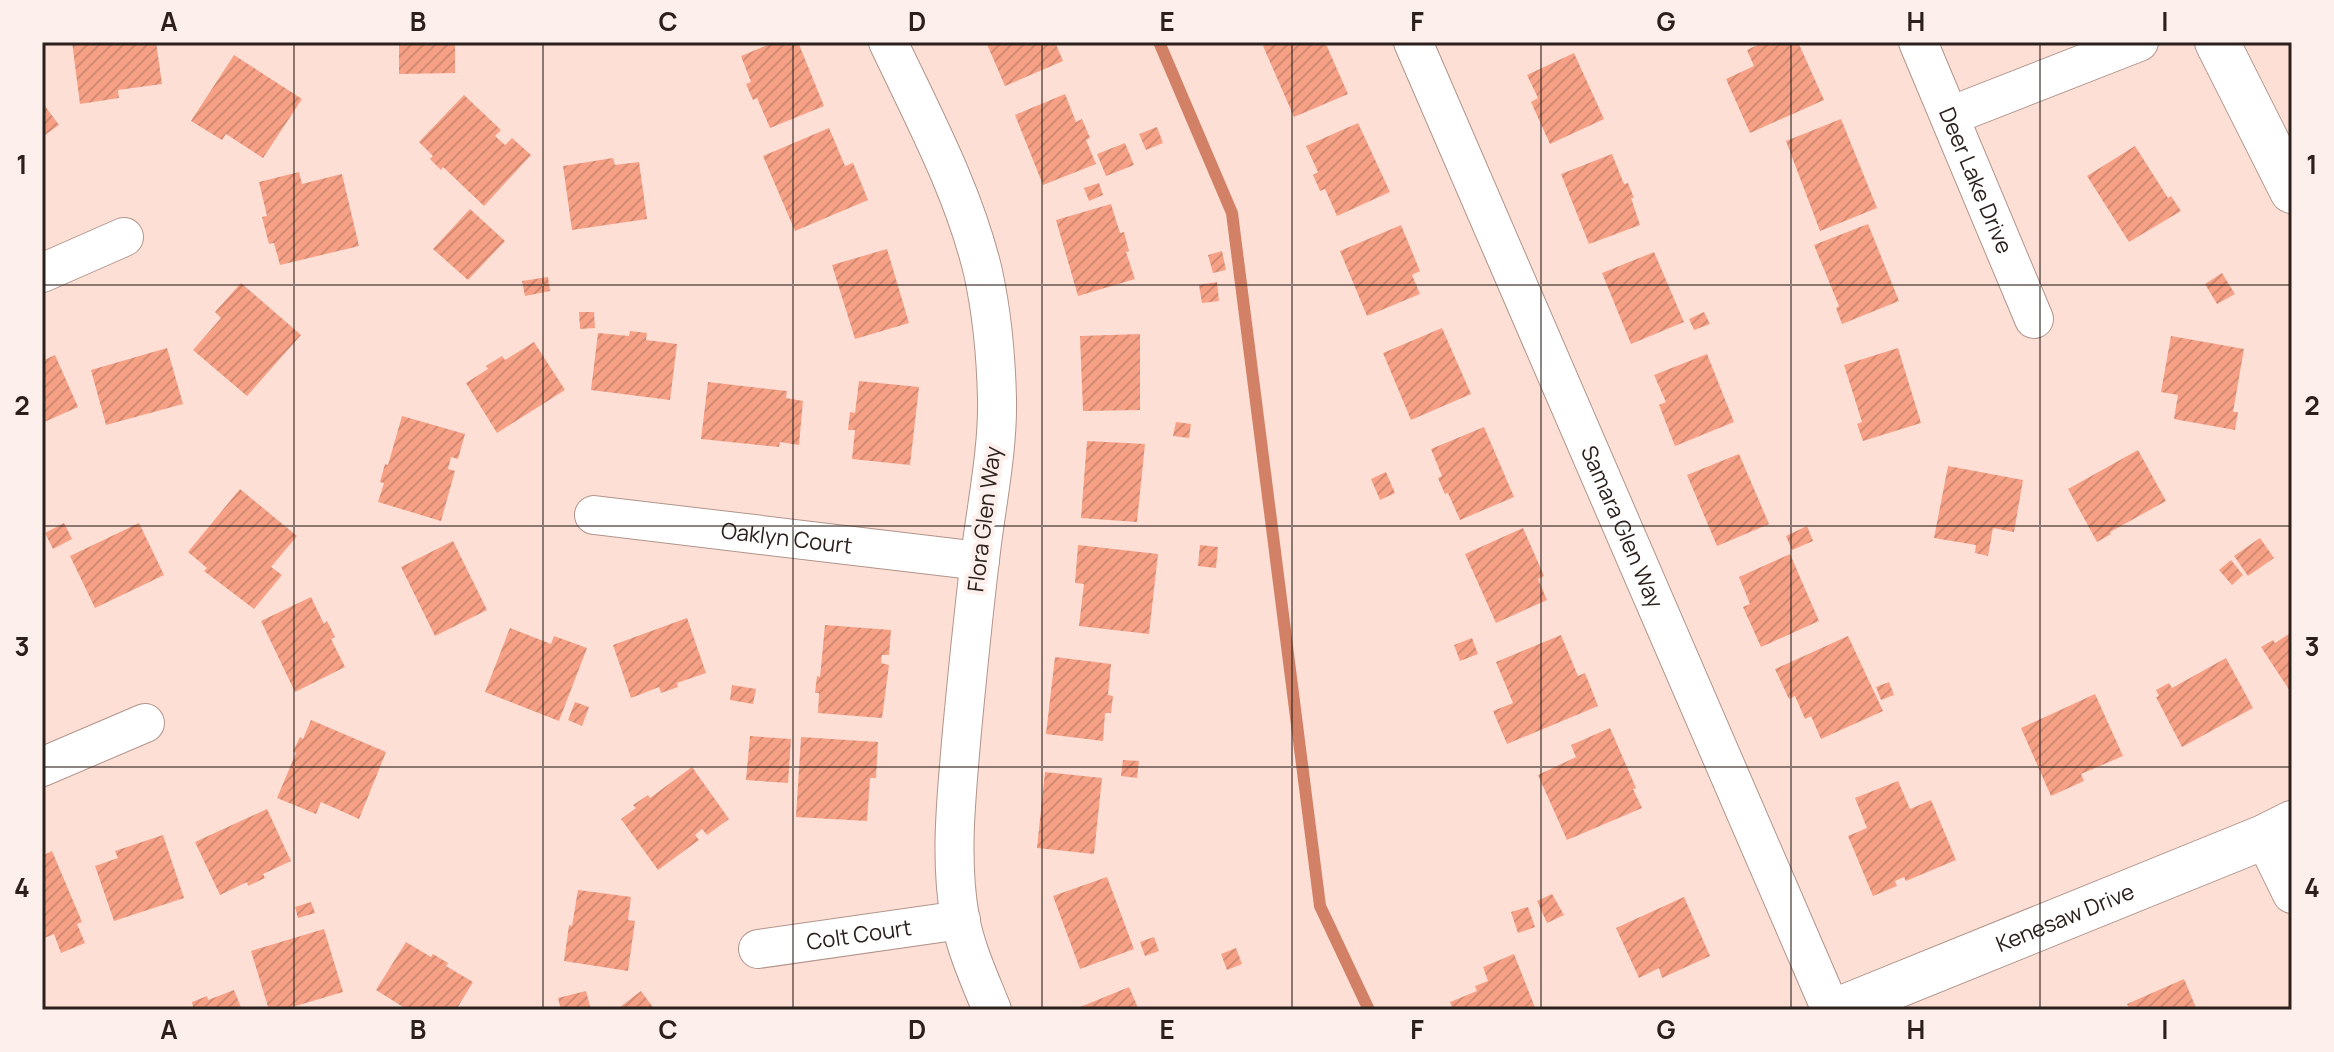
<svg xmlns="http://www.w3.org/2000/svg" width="2334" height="1052" font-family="Manrope,sans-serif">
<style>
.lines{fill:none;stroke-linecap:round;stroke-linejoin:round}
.stream{stroke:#d28166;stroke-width:12}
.building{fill:url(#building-hatch)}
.minor-casing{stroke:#b1948b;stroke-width:40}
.tertiary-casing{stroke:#b1948b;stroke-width:46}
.minor{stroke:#fff;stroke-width:38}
.tertiary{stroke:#fff;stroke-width:44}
.grid{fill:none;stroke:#2b201c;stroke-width:2;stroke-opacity:0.55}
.labels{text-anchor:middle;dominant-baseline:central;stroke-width:8;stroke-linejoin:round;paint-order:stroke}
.street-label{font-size:22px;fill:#2b201c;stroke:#fdf0ec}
.neatline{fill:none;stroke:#2b201c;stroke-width:3}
.grid-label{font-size:26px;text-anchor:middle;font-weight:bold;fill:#2b201c}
</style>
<defs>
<pattern id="building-hatch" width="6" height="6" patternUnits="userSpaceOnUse" patternTransform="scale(2)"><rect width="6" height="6" fill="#f6a186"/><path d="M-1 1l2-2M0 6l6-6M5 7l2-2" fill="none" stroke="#d38a73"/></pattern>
</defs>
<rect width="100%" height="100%" fill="#fddfd5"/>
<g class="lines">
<path class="stream" d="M1159,42l73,171 88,693 49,104"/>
</g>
<path class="building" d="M72,42h84l6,42 -44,6 1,8 -39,6z
M399,42h56v31l-56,1z
M775,42h23l26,64 -54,22 -13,-30 -4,2 -7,-16 5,-2 -10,-26z
M986,42h69l8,19 -58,25z
M1272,42h53l23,52 -54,23 -31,-71z
M1764,42h34l26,58 -74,33 -24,-54 28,-13 -7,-16z
M1574,53l30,66 -54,25 -19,-42 7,-4 -11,-23z
M234,55l68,44 -39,59 -37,-24 -4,6 -31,-19z
M1065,94l11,28 6,-3 8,19 -4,2 10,24 -53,21 -28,-70z
M464,95l37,35 -6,6 10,9 7,-7 19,17 -47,51 -41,-39 -2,3 -11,-11 3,-3 -14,-14z
M42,102l17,23 -17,12z
M1841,119l36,89 -57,23 -34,-90z
M1358,123l32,69 -53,24 -12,-27 -5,2 -7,-16 5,-3 -12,-26z
M1157,127l6,16 -17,7 -7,-16z
M829,128l16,38 8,-3 15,37 -73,31 -32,-75z
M1125,143l9,22 -28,11 -9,-22z
M2135,146l33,52 3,-2 10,15 -52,31 -42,-66z
M1612,154l12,30 4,-1 6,15h-3l9,27 -51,19 -28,-70z
M613,158l2,7 24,-3 8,57 -75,11 -9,-64z
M299,172l3,12 40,-10 17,72 -79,19 -6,-22 -5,1 -7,-27 5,-1 -8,-34z
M1099,183l4,12 -14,6 -5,-13z
M1111,204l9,29 4,-1 5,19 -3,1 9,27 -57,17 -22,-76z
M470,209l35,32 -37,39 -35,-31z
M1868,224l31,77 -57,23 -6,-16 3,-2 -25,-61z
M1401,225l19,46 -8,4 8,19 -53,22 -27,-65z
M887,249l22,74 -54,16 -23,-74z
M1222,251l4,19 -13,3 -5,-18z
M1654,252l30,70 -53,22 -29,-71z
M2222,273l13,21 -18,10 -12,-20z
M548,277l2,14 -25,5 -3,-15z
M1217,282l2,19 -17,2 -3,-18z
M241,283l60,52 -54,61 -54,-46 28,-32 -6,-6z
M579,312h15l1,16 -15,1z
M1704,312l6,12 -16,6 -5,-11z
M1442,328l29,66 -60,26 -28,-67z
M630,331l17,2 -1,7 31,4 -7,56 -79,-10 7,-57 31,3z
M1140,334v76l-57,1 -3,-75z
M2171,336l73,13 -11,63h5l-3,18 -61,-11 4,-24 -17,-3z
M534,342l31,48 -68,43 -31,-50 22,-14 -2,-3 16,-10 3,4z
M167,348l16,56 -77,21 -15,-55z
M1898,348l23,75 -58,18 -6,-17 5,-2 -18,-57z
M1707,354l27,68 -59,24 -16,-41 7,-3 -12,-27z
M55,355l23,52 -36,16v-62z
M859,381l60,6 -9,78 -58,-6 3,-29h-7l2,-18 5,1z
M708,382l79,9 -1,7 17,3 -4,44 -19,-3 -1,5 -78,-8z
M402,416l63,18 -7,25 -7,-2 -3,12 7,2 -14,50 -63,-19 6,-19 -4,-1 5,-18 3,1z
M1176,422l15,2 -2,14 -16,-2z
M1484,427l30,70 -54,23 -12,-27 -3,1 -7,-16 4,-2 -11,-27z
M1087,441l58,3 -8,78 -56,-4z
M2138,450l28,51 -56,31 1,2 -14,8 -29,-53z
M1739,454l30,70 -52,22 -30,-71z
M1948,466l75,14 -9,52 -21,-4 -5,28 -13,-3 1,-8 -42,-7z
M1386,472l9,21 -15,7 -9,-21z
M240,489l57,47 -26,31 11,8 -28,34 -50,-38 3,-3 -19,-16z
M64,523l8,16 -19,10 -8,-16z
M139,523l25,52 -69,33 -25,-52z
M1807,526l6,15 -21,9 -6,-14z
M1523,528l21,48 -6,3 9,21 -51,23 -31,-69z
M2260,538l14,20 -26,18 -14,-20z
M453,541l34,69 -52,26 -34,-69z
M1078,545l80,9 -9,80 -70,-8 5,-42 -9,-1z
M1200,545l18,2 -2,21 -18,-2z
M1790,554l29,67 -58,26 -18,-40 7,-3 -11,-27z
M2231,560l12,15 -11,10 -13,-15z
M311,597l13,27 3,-3 8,16 -4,2 14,28 -50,25 -34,-71z
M687,618l19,55 -29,10 1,4 -17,6 -2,-6 -28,11 -18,-53z
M825,625l66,5 -2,25h-7l-1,8 8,2 -7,53 -64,-5 1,-20h-4l2,-17 3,1z
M510,628l41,16 3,-8 33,12 -28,73 -74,-29z
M2292,632v62l-31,-47 12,-7 2,3z
M1561,635l17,41 7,-3 13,33 -91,38 -14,-33 20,-8 -17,-41z
M1848,636l35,75 -62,28 -10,-23 -6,3 -10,-23 -6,3 -14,-30z
M1472,638l6,16 -18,7 -6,-16z
M1055,657l56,7 -3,31 5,1 -2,17h-6l-2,28 -57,-7z
M2226,658l27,50 -71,39 -26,-50 3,-1 -3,-6 13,-7 3,5z
M1889,682l5,13 -13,5 -5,-13z
M732,685l24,4 -3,15 -23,-4z
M2095,694l28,62 -42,18 3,7 -33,15 -30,-68z
M575,702l14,5 -7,19 -14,-6z
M311,720l75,32 -27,67 -38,-17 -5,12 -39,-16 19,-45 -3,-2 7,-14 3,2z
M1610,728l26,60 -3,1 9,19 -75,32 -29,-65 38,-18 -5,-12z
M750,736l41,3 -3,44 -42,-3z
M801,737l77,5 -2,36h-6l-3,43 -71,-4z
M1123,760l16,1 -2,17 -16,-2z
M692,767l37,52 -22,16 -5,-6 -7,6 4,5 -41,30 -37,-51 15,-11 -3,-3 15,-10 2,3z
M1045,772l57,6 -8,76 -57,-6z
M1898,781l12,28 21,-9 25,60 -50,21 -2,-4 -9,4 2,5 -24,10 -25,-60 19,-8 -12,-30z
M267,809l24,52 -28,13 2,4 -17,8 -1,-4 -27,13 -25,-53z
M163,835l21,63 -70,23 -19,-55 23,-8 -3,-7z
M52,851l30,71 -5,2 8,19 -24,10 -7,-19 -12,5v-83z
M1107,877l27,72 -54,20 -27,-73z
M578,890l53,7 -3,23 7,1 -7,50 -64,-10 5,-36 3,1z
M1552,894l12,21 -17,8 -10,-22z
M1684,897l26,59 -48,22 -3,-10 -20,10 -23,-50z
M311,902l4,11 -17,5 -3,-11z
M1528,907l7,20 -17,6 -7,-21z
M324,929l19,63 -61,18h-13l-18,-59z
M1154,937l5,14 -14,5 -5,-14z
M406,942l25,15 2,-3 15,9 -2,3 27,16 -17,28h-48l-32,-20z
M1236,948l6,16 -15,6 -6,-16z
M1514,954l22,56h-83l-3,-8 27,-11 -2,-5 13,-5 -5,-14z
M2184,979l13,31h-67l-3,-6z
M1129,987l10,23h-66z
M234,990l8,20h-57l8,-3 -1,-5 15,-6 1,4z
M586,991l5,19h-30l-3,-12z
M641,991l14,19h-39z"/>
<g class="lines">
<defs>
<g id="minor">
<path d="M888,42c35,74 76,150 95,230 9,41 13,84 14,127 1,47 -9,98 -15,144 -8,63 -14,125 -20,188 -5,61 -13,126 -2,187 6,32 20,62 32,92"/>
<path id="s1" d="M1413,42l418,968"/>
<path id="s2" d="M1918,42l116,277"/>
<path d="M1950,116l189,-74"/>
<path d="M42,273l82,-36"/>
<path id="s3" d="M594,515l386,46"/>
<path d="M42,767l103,-44"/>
<path d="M2264,837l28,57"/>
<path id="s4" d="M758,949l203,-29"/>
</g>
<g id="tertiary">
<path d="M2217,42l75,149"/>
<path id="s5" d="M1837,1010l427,-173 28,-14"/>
</g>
</defs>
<use href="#minor" class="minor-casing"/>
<use href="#tertiary" class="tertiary-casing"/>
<use href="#minor" class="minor"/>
<use href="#tertiary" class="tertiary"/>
</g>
<path class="grid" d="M294,42v968M543,42v968M793,42v968M1042,42v968M1292,42v968M1541,42v968M1791,42v968M2040,42v968M42,285h2250M42,526h2250M42,767h2250"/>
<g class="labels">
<g class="street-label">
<text stroke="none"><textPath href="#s2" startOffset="150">Deer Lake Drive</textPath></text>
<text transform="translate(984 519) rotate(-83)">Flora Glen Way</text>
<text stroke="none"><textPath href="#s1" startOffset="528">Samara Glen Way</textPath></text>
<text stroke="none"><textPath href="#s3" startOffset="194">Oaklyn Court</textPath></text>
<text stroke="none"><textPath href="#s5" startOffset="246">Kenesaw Drive</textPath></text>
<text stroke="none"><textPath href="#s4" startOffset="102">Colt Court</textPath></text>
</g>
</g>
<rect width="2334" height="1052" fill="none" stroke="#fdf0ec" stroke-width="88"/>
<rect x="44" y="44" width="2246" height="964" class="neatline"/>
<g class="grid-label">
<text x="169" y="31">A</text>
<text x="418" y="31">B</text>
<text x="668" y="31">C</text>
<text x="917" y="31">D</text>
<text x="1167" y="31">E</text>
<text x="1417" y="31">F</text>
<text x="1666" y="31">G</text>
<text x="1916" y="31">H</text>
<text x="2165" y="31">I</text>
<text x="22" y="174">1</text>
<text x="2312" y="174">1</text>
<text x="22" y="415">2</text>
<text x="2312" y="415">2</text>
<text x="22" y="656">3</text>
<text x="2312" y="656">3</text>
<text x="22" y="897">4</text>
<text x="2312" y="897">4</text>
<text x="169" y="1039">A</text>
<text x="418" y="1039">B</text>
<text x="668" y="1039">C</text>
<text x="917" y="1039">D</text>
<text x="1167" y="1039">E</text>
<text x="1417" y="1039">F</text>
<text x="1666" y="1039">G</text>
<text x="1916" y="1039">H</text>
<text x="2165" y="1039">I</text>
</g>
</svg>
